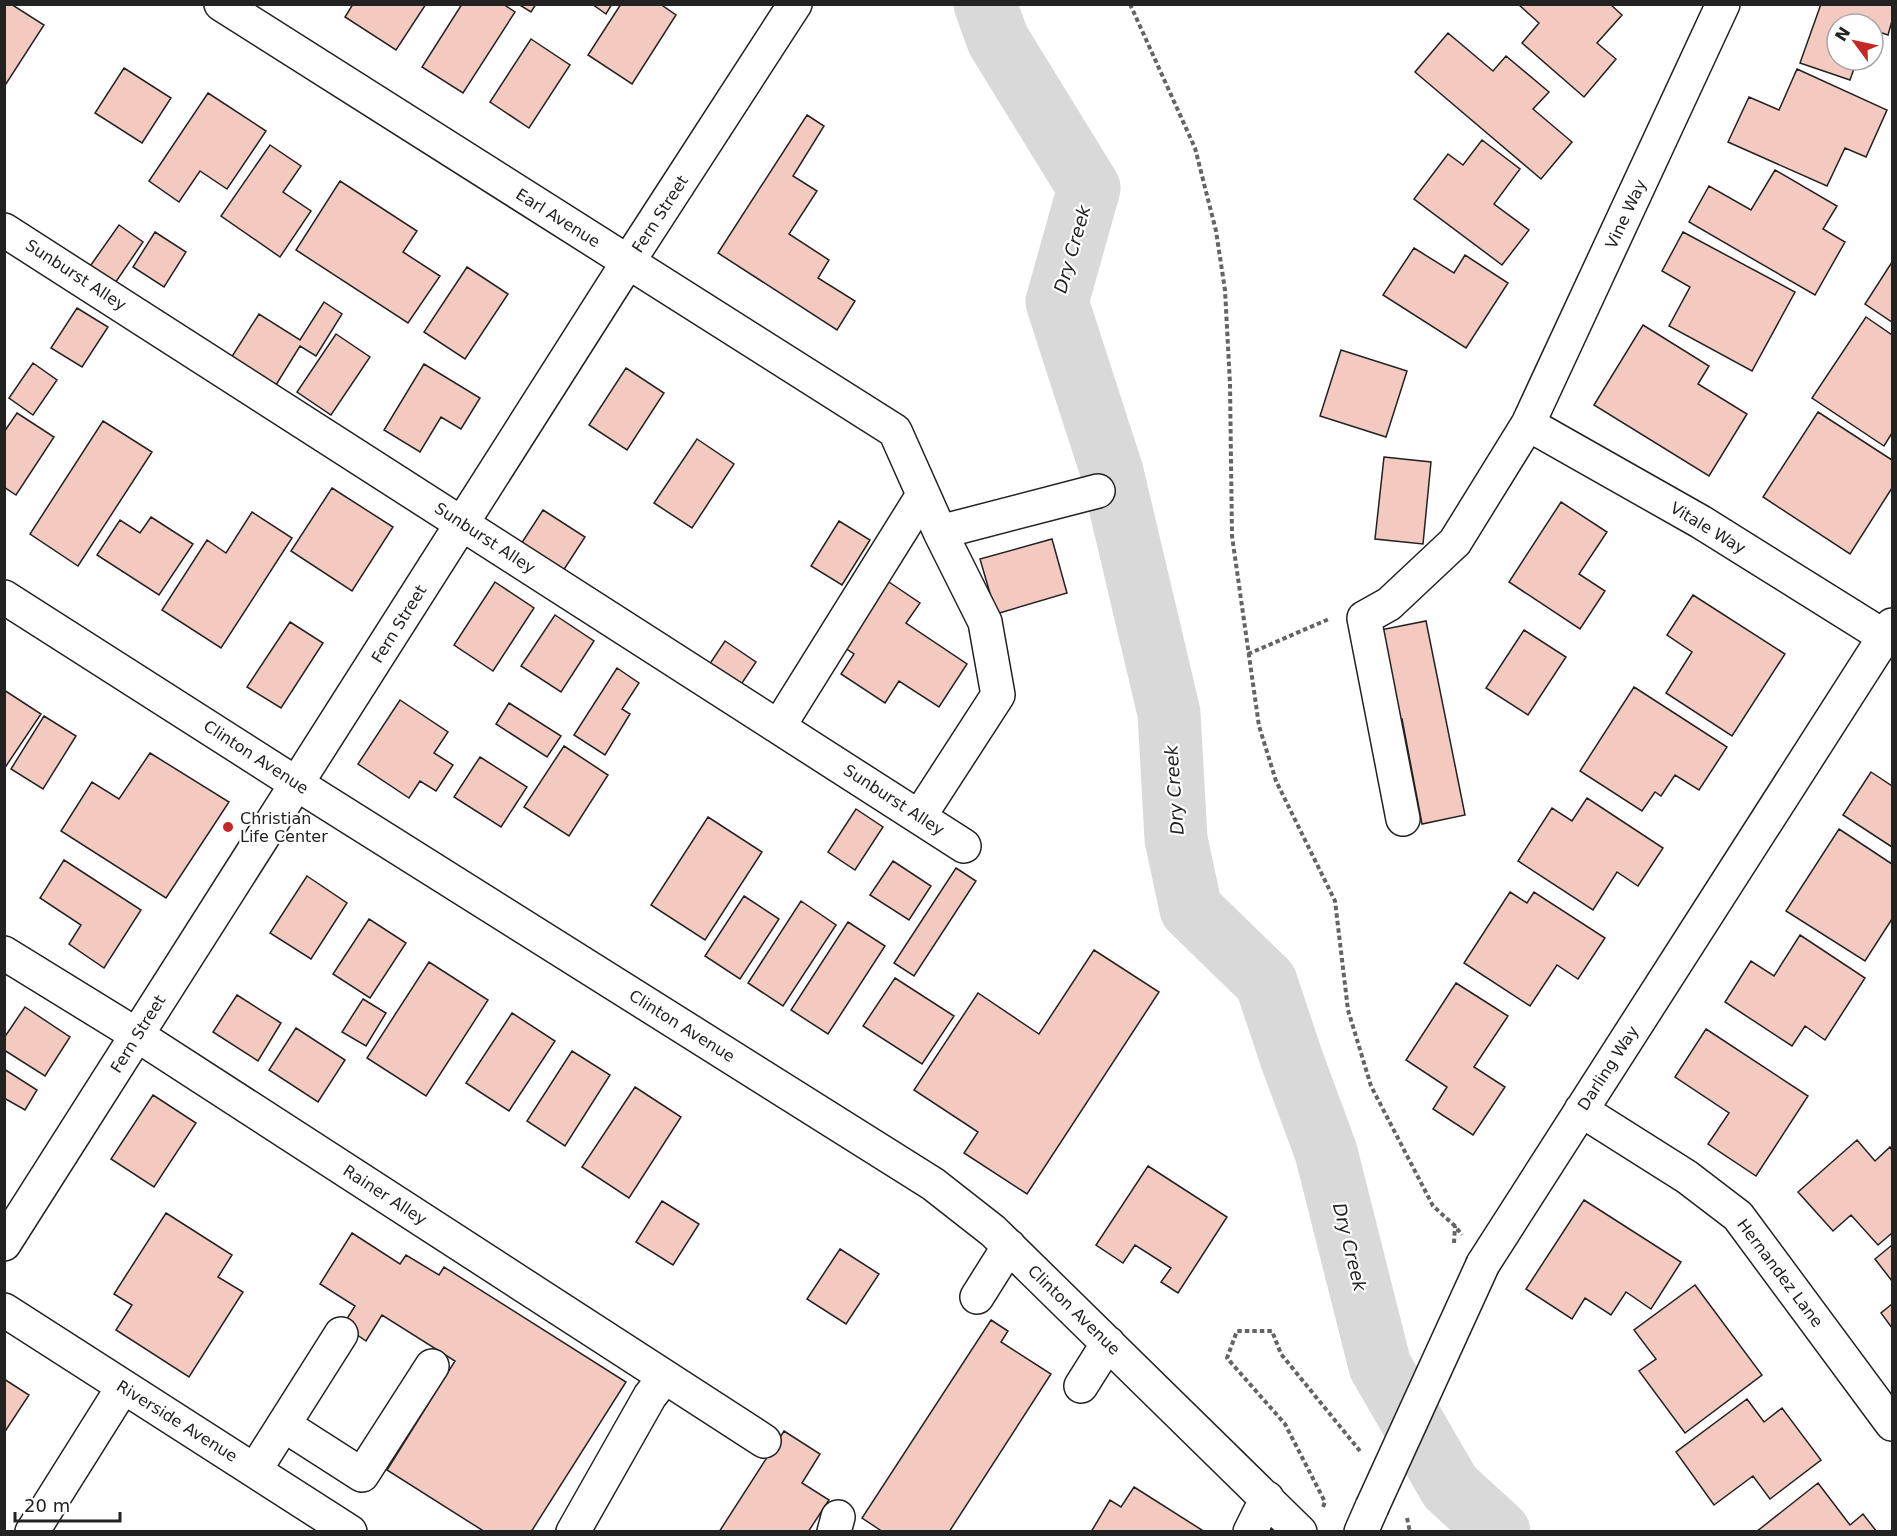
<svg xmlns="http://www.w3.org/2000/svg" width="1897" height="1536" font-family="'DejaVu Sans',sans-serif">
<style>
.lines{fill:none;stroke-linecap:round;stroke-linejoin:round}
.river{stroke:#d9d9d9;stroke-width:63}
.building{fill:#f3c9c0;stroke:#222;stroke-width:1.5}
.minor-casing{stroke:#222;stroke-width:36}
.major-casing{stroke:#222;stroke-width:36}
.path{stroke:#646464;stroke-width:4;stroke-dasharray:4.5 3;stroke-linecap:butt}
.minor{stroke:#fff;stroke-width:33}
.major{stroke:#fff;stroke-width:33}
.minor-bridge-casing{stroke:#222;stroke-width:36;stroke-linecap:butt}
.minor-bridge{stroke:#fff;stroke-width:33}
.poi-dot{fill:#c62828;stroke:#fff;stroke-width:2}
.labels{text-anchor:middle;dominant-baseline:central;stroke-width:4.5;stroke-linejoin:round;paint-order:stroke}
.street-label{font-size:16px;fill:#222;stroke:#fff}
.poi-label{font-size:16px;fill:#222;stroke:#fff;text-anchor:start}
.water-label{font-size:18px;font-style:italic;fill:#222;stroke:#fff}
</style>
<rect width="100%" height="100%" fill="#fff"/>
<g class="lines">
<path class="river" d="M985,4l13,36 91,148 -32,114 55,170 57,241 7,126 15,70 75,73 26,78 34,92 54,214 70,121 49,45"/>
</g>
<path class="building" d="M4,4h7l33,21 -40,62z
M353,4h73l-30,46 -51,-33z
M462,4h41l12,8 -52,81 -41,-26z
M518,4h18l-5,8z
M592,4h20l-6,10z
M621,4h39l16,11 -44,69 -44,-29z
M1610,4l12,11 -25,28 19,16 -32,38 -62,-54 17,-20 -20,-18z
M1821,4h71v17l-4,14 -15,-5v-6h-36v36h20l-7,20 -50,-17z
M1448,33l45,38 13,-15 43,36 -16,17 39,33 -31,37 -126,-107z
M531,39l39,26 -41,63 -39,-26z
M124,68l47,30 -29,45 -47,-30z
M1797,69l90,41 -21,47 -21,-9 -18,38 -99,-44 21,-45 30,13z
M208,93l58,38 -39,58 -27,-18 -21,31 -30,-21z
M807,115l17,11 -31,50 24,15 -28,43 40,26 -11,18 37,23 -18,29 -119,-77z
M1482,140l38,29 -26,35 35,26 -27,35 -88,-66 34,-45 15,11z
M270,145l31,21 -18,26 28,19 -31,46 -59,-41z
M1775,170l62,36 -14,23 22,13 -30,53 -126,-73 20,-36 42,24z
M340,181l77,50 -14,21 37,24 -32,47 -112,-73z
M119,225l24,17 -32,47 -25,-17z
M155,232l31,20 -22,35 -31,-20z
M1683,232l112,60 -43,79 -83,-45 21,-39 -28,-16z
M1414,248l40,25 11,-18 43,28 -42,65 -83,-53z
M1892,262v60l-27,-18z
M467,267l41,27 -43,65 -41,-27z
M324,302l18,12 -26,42 -16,-10 -24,39 -45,-27 28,-44 41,26z
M77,308l31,19 -26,40 -31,-19z
M1866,317l26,18v98l-8,13 -72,-48z
M1643,325l66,41 -11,18 49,30 -38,62 -115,-71z
M336,334l34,23 -39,58 -34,-23z
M1341,350l66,21 -21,66 -66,-21z
M33,363l24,17 -24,35 -24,-17z
M424,364l56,34 -19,31 -20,-12 -21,35 -36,-22z
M626,368l38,25 -37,57 -38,-25z
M1818,412l74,48v28l-42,66 -87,-57z
M17,413l37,24 -38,58 -12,-8v-55z
M103,421l49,31 -74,114 -48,-32z
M697,439l37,25 -42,64 -38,-25z
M1384,457l47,5 -8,82 -48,-5z
M332,488l61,39 -41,64 -61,-40z
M1561,502l46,30 -28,42 26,17 -25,38 -71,-47z
M543,510l42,27 -22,34 -42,-27z
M252,512l40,26 -71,110 -59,-38 45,-70 19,13z
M151,517l42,27 -34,51 -62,-40 23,-35 20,13z
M839,521l31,19 -28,45 -31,-19z
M1052,539l15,54 -71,21 -16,-55z
M880,576l40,27 -14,20 61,41 -28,43 -40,-26 -14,22 -44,-29 13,-20 -18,-12z
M495,582l39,26 -41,63 -39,-26z
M1693,595l92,59 -53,82 -66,-43 26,-41 -25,-17z
M555,615l39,26 -33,51 -40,-26z
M1426,621l39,194 -43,9 -20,-105 -4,1 -18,-90z
M290,622l33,21 -42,65 -34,-21z
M1524,630l42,27 -38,58 -42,-27z
M725,641l31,21 -18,27 -31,-21z
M617,668l22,15 -17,26 8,5 -25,41 -31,-20z
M1634,687l93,60 -28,43 -24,-15 -14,21 -6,-4 -13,19 -62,-40z
M4,690l37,24 -37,55z
M400,700l48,32 -14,21 19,12 -17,26 -16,-10 -11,17 -51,-34z
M509,703l52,33 -14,21 -51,-33z
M44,716l32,20 -33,53 -32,-20z
M564,746l44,29 -39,61 -45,-29z
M150,753l79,49 -63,96 -105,-67 31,-49 27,17z
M480,757l47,30 -26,40 -47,-30z
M1871,772l21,14v61l-49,-32z
M1587,798l76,50 -25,38 -21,-14 -24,38 -75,-49 34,-53 20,13z
M856,809l27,18 -28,43 -27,-18z
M708,817l54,35 -57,88 -54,-35z
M1839,829l53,35v55l-27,42 -79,-50z
M64,860l77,50 -37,58 -35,-24 12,-19 -41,-27z
M893,861l38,25 -22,34 -39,-25z
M956,868l20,13 -62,95 -20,-13z
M307,876l40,27 -36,56 -41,-26z
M1510,892l17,11 7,-11 71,46 -27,41 -21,-14 -27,41 -66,-43z
M744,896l35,23 -39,60 -35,-23z
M801,901l35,24 -53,81 -35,-23z
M369,919l37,24 -36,55 -37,-24z
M848,922l37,24 -57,88 -37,-24z
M1800,935l65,43 -40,62 -20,-14 -13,20 -67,-44 26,-41 23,15z
M1094,950l65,42 -132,202 -63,-41 14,-21 -64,-42 64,-97 61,41z
M429,962l59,38 -62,96 -59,-38z
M895,978l59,38 -32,48 -59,-38z
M1456,983l52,33 -34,51 31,20 -32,48 -40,-26 14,-22 -41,-27z
M237,995l44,28 -23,38 -45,-29z
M363,999l23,14 -20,33 -24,-14z
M25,1007l45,30 -25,39 -41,-26v-12z
M512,1013l43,28 -46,70 -43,-28z
M296,1028l49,32 -27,42 -49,-32z
M1706,1029l102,67 -52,80 -48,-32 21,-31 -54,-36z
M572,1051l38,24 -45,71 -38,-25z
M4,1069l33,21 -12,20 -21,-12z
M635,1087l46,30 -52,81 -47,-31z
M153,1095l43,28 -42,64 -43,-28z
M1857,1140l18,21 15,-14 2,3v83l-14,12 -27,-30 -18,16 -35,-39z
M1148,1166l79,51 -49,76 -17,-11 10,-14 -36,-23 -12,18 -27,-18z
M1584,1200l97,62 -30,47 -25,-17 -15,23 -26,-17 -13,21 -46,-30z
M662,1201l37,23 -26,41 -37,-23z
M166,1213l66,42 -14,22 25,15 -54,85 -73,-47 16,-25 -18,-11z
M352,1233l48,31 6,-9 33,20 5,-8 182,115 -95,150h-46l-98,-62 68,-109 -73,-46 -16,26 -23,-16 12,-19 -35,-22z
M1892,1245v36l-17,-22z
M840,1249l39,25 -33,50 -39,-25z
M1695,1285l67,90 -77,58 -46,-62 17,-12 -22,-29z
M1892,1304v24l-11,-15z
M991,1320l17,11 -7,11 50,32 -102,158h-66l-21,-14z
M4,1379l25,16 -25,38z
M1747,1399l17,23 18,-14 39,52 -51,39 -17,-23 -39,29 -38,-53z
M784,1431l36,23 -18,29 27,17 -21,32h-89z
M1818,1483l32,42 13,-11 14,18h-121z
M1134,1487l71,45h-114l19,-32 11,7z"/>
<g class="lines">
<defs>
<path id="minor" d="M221,4l674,427 45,101 45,90 13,73 -79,122
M4,230l960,616
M1528,424l173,98 184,115
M940,532l158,-41
M4,597l293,187 636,400 60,47 307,301
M779,726l144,-231
M1403,819l-39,-201 25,-14 66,-62 73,-118 195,-420
M4,953l133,82 627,406
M1581,1110l106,67 51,39 154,208
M4,1244l624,-982 167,-258
M1483,1264l409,-639
M977,1297l32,-51
M1081,1386l27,-43
M284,1425l78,50 70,-109
M255,1470l86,-136
M32,1532l91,-145
M573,1532l77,-136 15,-19
M834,1532l4,-15
M1250,1532l17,-34
M1361,1532l11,-25"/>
<path id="major" d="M4,1310l346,222"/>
</defs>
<use href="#minor" class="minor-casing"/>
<use href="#major" class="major-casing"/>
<path class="path" d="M1130,4l65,144 21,83 9,59 5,94 2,152 27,190 17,55 59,120 13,109 23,76 62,120 22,20 7,9
M1248,654l81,-35
M1454,1243l1,-17
M1323,1507l2,-5 -40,-78 -58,-66 10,-27h35l9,23 79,97
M1407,1518l3,14"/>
<use href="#minor" class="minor"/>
<use href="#major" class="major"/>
<defs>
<path id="minor-bridge" d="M1372,1507l111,-243"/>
</defs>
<use href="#minor-bridge" class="minor-bridge-casing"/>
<use href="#minor-bridge" class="minor-bridge"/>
</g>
<circle class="poi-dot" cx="228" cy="827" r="6"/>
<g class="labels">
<g class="street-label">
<text transform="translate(660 214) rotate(-57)">Fern Street</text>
<text transform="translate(1626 214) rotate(-65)">Vine Way</text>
<text transform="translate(558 218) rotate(32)">Earl Avenue</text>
<text transform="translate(76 275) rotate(33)">Sunburst Alley</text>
<text transform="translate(1708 528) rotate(31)">Vitale Way</text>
<text transform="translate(485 538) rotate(33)">Sunburst Alley</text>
<text transform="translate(399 624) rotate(-58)">Fern Street</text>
<text transform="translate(256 757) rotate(33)">Clinton Avenue</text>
<text transform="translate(894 800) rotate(33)">Sunburst Alley</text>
<text transform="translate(682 1026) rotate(32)">Clinton Avenue</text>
<text transform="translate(138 1034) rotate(-58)">Fern Street</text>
<text transform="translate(1608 1068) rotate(-57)">Darling Way</text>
<text transform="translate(385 1195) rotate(33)">Rainer Alley</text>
<text transform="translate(1780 1273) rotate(53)">Hernandez Lane</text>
<text transform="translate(1074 1310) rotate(44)">Clinton Avenue</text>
<text transform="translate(177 1421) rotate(32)">Riverside Avenue</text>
</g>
<g class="poi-label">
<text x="240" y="818">Christian<tspan x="240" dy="18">Life Center</tspan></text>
</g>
<g class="water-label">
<text transform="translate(1072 249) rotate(-74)">Dry Creek</text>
<text transform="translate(1174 790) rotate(-94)">Dry Creek</text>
<text transform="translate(1350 1247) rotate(76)">Dry Creek</text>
</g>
</g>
<rect width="1897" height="1536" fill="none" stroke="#222222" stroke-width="12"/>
<g transform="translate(1855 42) rotate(303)"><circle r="28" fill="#ffffff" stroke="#a7a7a7" stroke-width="1.5"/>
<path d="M0-4.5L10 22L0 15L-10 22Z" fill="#c62828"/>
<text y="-9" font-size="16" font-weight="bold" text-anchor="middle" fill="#222222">N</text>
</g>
<path d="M15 1512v9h105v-9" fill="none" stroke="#222222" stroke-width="3"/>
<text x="24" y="1512" font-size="18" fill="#222222" stroke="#ffffff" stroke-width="4.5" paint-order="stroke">20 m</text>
</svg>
